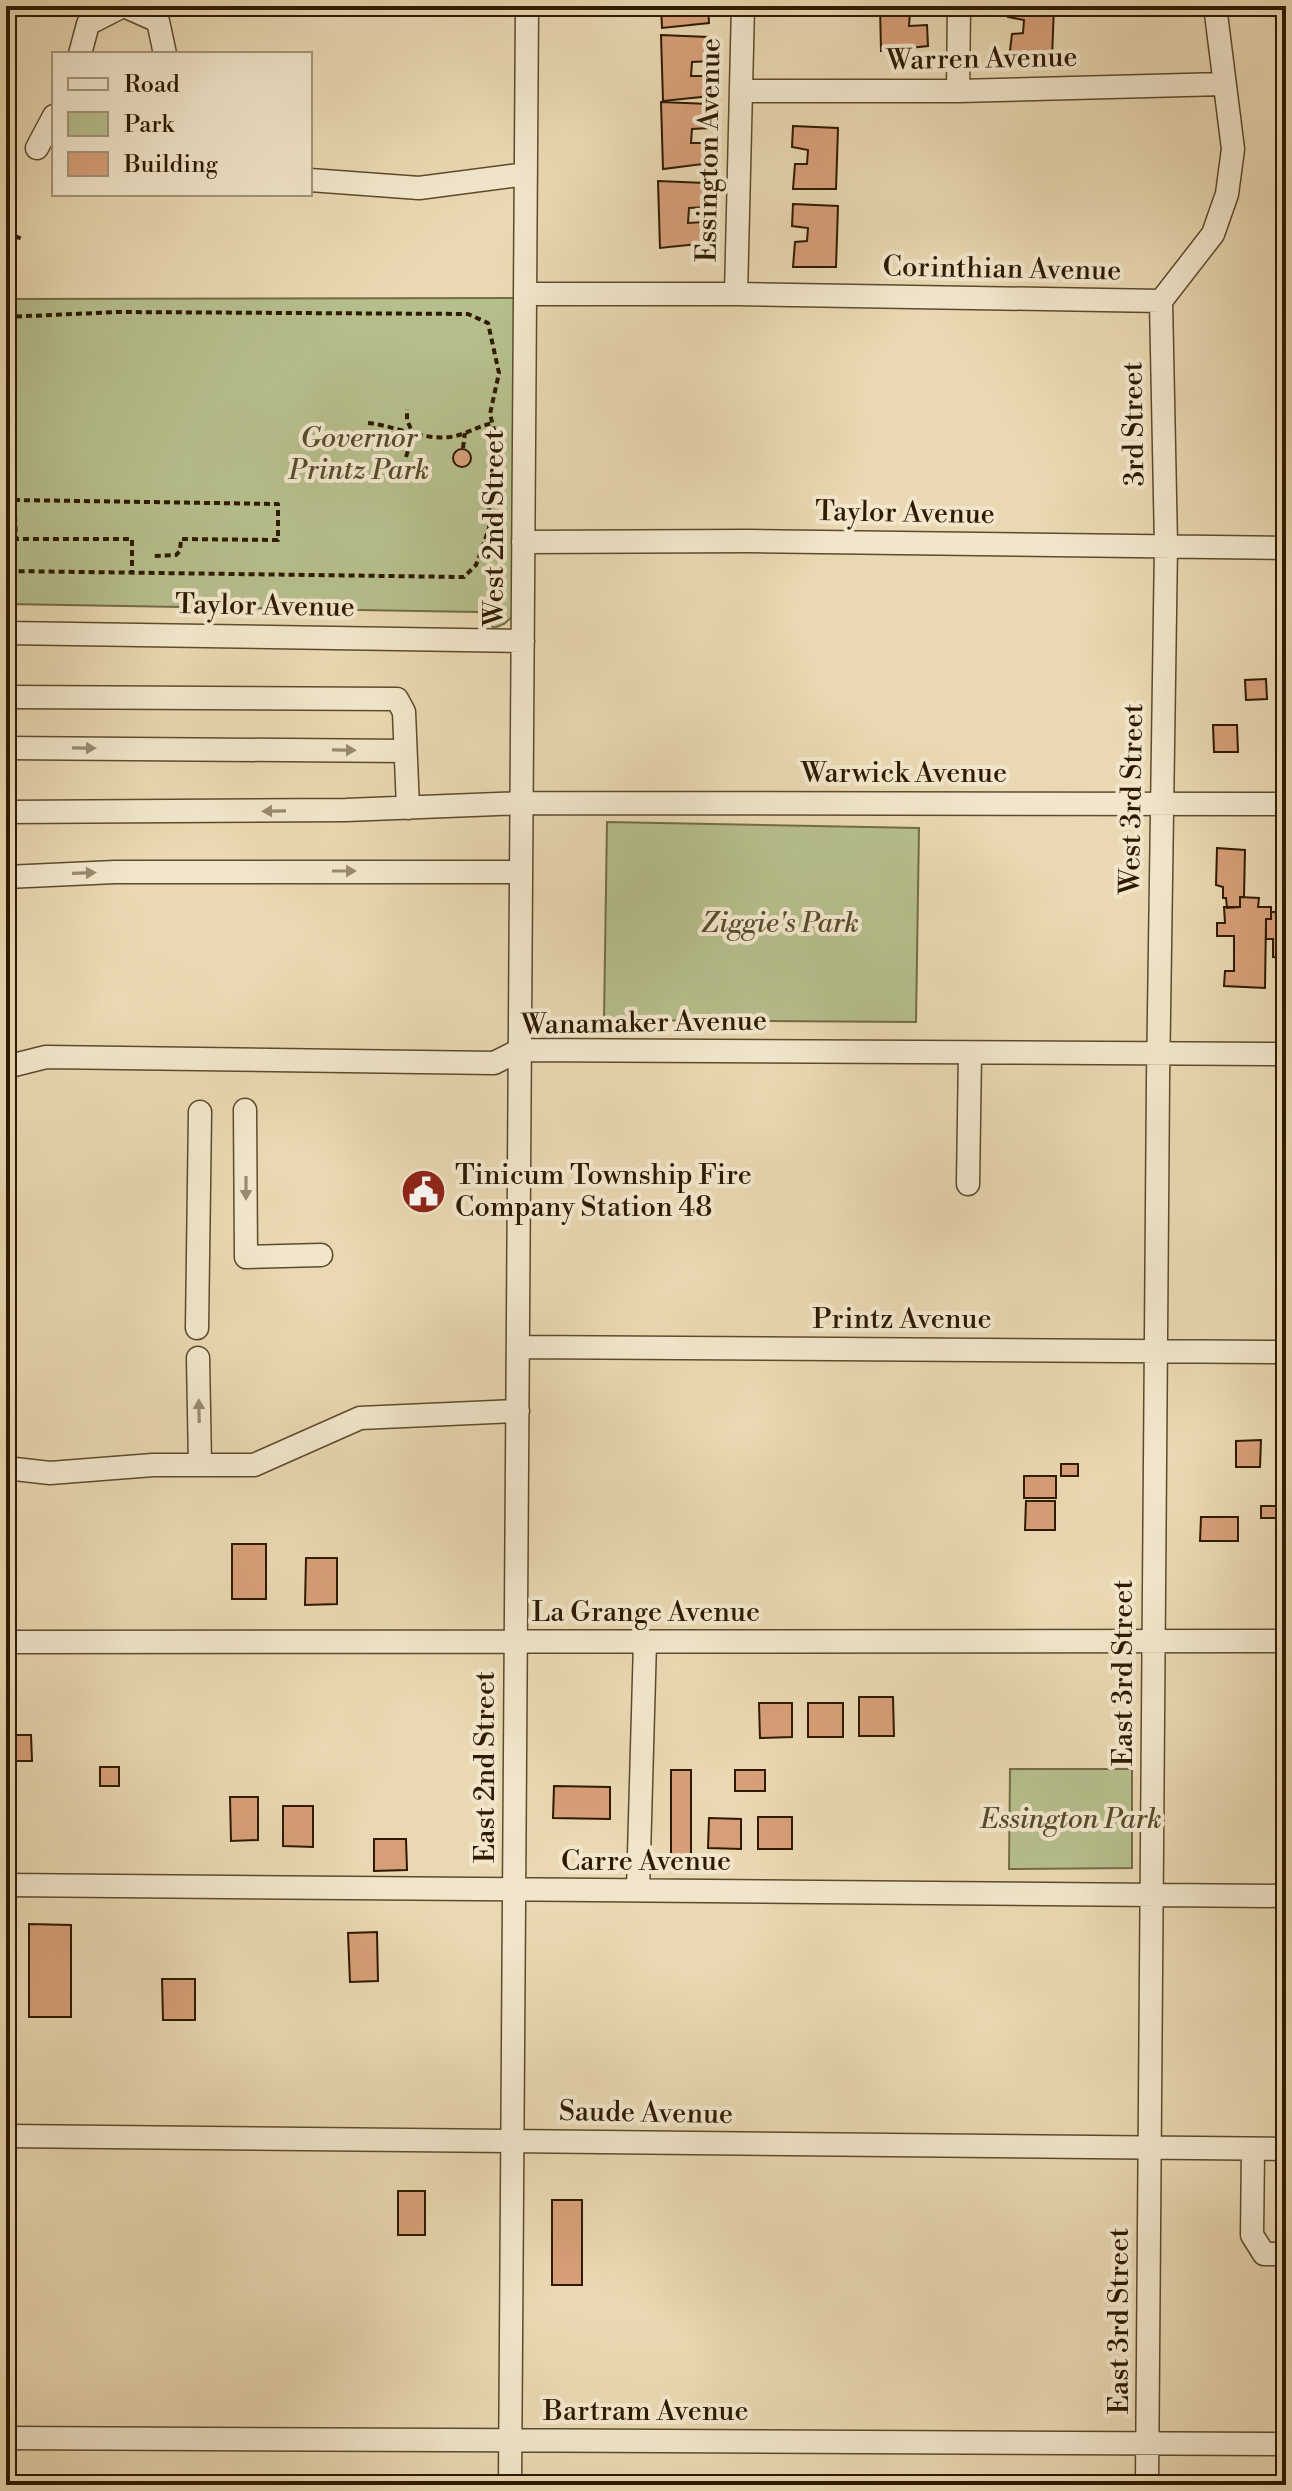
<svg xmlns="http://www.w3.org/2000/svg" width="1292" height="2491" font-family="'Libre Bodoni',serif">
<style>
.green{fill:#b6bf8c;stroke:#726c46;stroke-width:2}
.building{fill:#d79f79;stroke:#2f1a00;stroke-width:2}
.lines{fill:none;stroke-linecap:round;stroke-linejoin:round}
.minor-casing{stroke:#5e4a2c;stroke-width:25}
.path{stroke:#2f1a00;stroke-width:4;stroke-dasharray:6 4;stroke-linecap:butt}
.minor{stroke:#f1e6cc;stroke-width:22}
.oneway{fill:#9a8a70}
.labels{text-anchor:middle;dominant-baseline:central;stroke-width:8;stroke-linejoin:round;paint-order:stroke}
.street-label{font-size:28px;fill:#2f1a00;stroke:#f1e6cc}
.park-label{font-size:28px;font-style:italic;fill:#584c2a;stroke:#f1e6cc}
.poi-label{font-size:28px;fill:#2f1a00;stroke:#f1e6cc;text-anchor:start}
</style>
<rect width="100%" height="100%" fill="#e9d8b1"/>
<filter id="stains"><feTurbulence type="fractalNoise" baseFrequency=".0025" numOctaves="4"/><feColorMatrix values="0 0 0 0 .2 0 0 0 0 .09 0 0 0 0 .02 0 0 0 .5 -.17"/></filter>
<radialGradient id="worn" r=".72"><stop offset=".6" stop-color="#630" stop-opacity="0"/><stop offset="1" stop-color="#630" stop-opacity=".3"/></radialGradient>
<path class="green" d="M518,298l-6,319 -8,7 -10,4 -16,-16 -472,-8v-305z
M607,822l312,6 -3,194 -312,-2z
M1010,1769h122v99l-123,1z"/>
<path class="building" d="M661,6h47l1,17 -47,5z
M880,6h48v5l-18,1 -1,14 18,-1 1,21 -47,5z
M1009,6h45l-2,52 -43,1 3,-25 11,-1 1,-13 -16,-3z
M661,35l47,2 2,24 -18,1 -1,14h18l2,20 -48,5z
M661,102l48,2 1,24 -18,1 -1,14h18l2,20 -48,6z
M793,126l45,2 -2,61h-43l2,-25h12l1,-14 -16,-3z
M658,181l47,2 2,24 -18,1 -1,15 17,-1 2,21 -47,5z
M793,204l45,2 -2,61h-43l2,-25 12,-1 1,-13 -16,-2z
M453 458a9 9 0 1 1 18 0a9 9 0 1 1-18 0Z
M1266,679l1,20 -21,1 -1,-20z
M1213,725h24l1,27h-24z
M1217,848l28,2 -1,47h-4v10l-13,1 -1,-10h-3v-11l-7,-2z
M1285,848h1v110l-13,-1v-18h-7v-20h5v-7h12z
M1240,897l19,1 -1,9h13v12h-5l-1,69 -41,-2 1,-15h9v-35h-17v-13h8l-1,-16h16z
M6,1283l10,1 -4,56 -6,-1z
M1261,1440l-1,27h-24v-26z
M1061,1464h17v12h-17z
M1024,1476h32v22h-32z
M1026,1501h29v29h-30z
M1261,1506h25v12h-25z
M1201,1517h37v24h-38z
M232,1544h34v55h-34z
M306,1558h31v46l-32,1z
M859,1697h34l1,39h-35z
M759,1703h33v34l-32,1z
M808,1703h35v34h-35z
M9,1735h22l1,26h-23z
M100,1767h19v19h-19z
M671,1770h20v96h-20z
M735,1770h30v21h-30z
M554,1786l56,1v32l-57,-1z
M230,1797h28v43l-27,1z
M283,1806h30v41l-30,-1z
M758,1817h34v32h-34z
M709,1818l32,1v30l-33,-1z
M374,1839h32l1,31 -33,1z
M29,1924l42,1v92h-42z
M377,1932l1,49 -28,1 -2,-49z
M162,1979h33v41h-32z
M398,2191h27v44h-27z
M552,2200h30v85h-30z"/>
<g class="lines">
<defs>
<path id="minor" d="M124,6l34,15 7,33
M80,54l8,-30 35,-18
M742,91h216l265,-7
M958,91l1,-85
M37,148l17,-32
M310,180l109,8 107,-14
M525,294h211l425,7
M736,294l7,-288
M1161,301l52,-67 14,-40 6,-45 -18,-143
M523,542l226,-1 537,7
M6,633l517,8
M6,697l391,2 7,13 4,96
M6,748l399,3
M6,812l340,-2 176,-7 764,1
M6,877l109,-5h406
M6,1067l40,-10 448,6 26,-13 766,4
M245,1110l1,147 75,-2
M968,1184l2,-131
M197,1328l3,-216
M518,1347l768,5
M198,1358l2,107
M6,1468l44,5 103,-8h101l106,-47 158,-7
M6,1642l1280,-1
M6,1885l1280,11
M638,1890l7,-248
M6,2136l1280,13
M1253,2149l-1,86 12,19h22
M6,2438l1280,6
M510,2485l17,-2479
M1147,2485l11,-1405 8,-535 -5,-244"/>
</defs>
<use href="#minor" class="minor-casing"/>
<path class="path" d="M6,232l18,8
M6,317l112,-5 350,2 20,9 11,50 -9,41 10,39 -1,17 -10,26v32l-13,37 -12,12 -458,-6
M368,423c28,3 53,17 82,14 15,-2 28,-11 43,-14
M463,448l2,-15
M406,457l7,-23 -6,-14v-11
M13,466l3,73h116v34
M14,500l264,4v36l-97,-1 -1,12 -4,4 -22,1"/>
<use href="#minor" class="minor"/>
</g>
<defs><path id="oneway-solid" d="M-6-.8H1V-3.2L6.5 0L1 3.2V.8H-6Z" transform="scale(2)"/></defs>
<g class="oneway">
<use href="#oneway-solid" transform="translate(84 748) rotate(1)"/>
<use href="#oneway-solid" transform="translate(344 750) rotate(1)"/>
<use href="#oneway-solid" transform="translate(274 811) rotate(179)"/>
<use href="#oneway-solid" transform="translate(344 871)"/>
<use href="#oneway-solid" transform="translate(84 873) rotate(-2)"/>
<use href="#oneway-solid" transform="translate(246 1188) rotate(90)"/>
<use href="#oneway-solid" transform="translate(199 1411) rotate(-91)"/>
</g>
<defs>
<symbol id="civic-disc" viewBox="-11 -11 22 22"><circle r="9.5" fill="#8f2418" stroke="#f1e6cc"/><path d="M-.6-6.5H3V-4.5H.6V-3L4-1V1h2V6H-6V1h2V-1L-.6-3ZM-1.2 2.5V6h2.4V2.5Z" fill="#fff"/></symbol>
</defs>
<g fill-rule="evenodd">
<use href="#civic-disc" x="398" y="1166" width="51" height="51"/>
</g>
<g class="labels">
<g class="street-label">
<text transform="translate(982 59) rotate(-1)">Warren Avenue</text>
<text transform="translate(709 150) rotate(-89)">Essington Avenue</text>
<text transform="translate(1002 269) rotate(1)">Corinthian Avenue</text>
<text transform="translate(1134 424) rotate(-91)">3rd Street</text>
<text transform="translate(905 513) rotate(1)">Taylor Avenue</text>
<text transform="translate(494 528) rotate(-90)">West 2nd Street</text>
<text transform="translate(265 606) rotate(1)">Taylor Avenue</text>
<text x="904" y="773">Warwick Avenue</text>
<text transform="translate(1132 799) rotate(-89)">West 3rd Street</text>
<text transform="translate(644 1023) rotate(-1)">Wanamaker Avenue</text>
<text x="902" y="1319">Printz Avenue</text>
<text x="646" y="1612">La Grange Avenue</text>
<text transform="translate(1123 1673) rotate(-90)">East 3rd Street</text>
<text transform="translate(485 1767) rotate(-90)">East 2nd Street</text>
<text x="646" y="1861">Carre Avenue</text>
<text transform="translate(646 2113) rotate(1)">Saude Avenue</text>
<text transform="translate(1119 2321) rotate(-90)">East 3rd Street</text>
<text x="646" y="2411">Bartram Avenue</text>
</g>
<g class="park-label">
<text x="359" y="438">Governor<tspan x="359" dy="32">Printz Park</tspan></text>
<text x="780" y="923">Ziggie's Park</text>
<text x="1071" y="1819">Essington Park</text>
</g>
<g class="poi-label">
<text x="455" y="1175">Tinicum Township Fire<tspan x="455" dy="32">Company Station 48</tspan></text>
</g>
</g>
<rect width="1292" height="2491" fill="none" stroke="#e9d8b1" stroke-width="32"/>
<rect x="8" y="8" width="1276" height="2475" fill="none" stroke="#2f1a00" stroke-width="4"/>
<rect x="16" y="16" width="1260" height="2459" fill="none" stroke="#2f1a00" stroke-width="2"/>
<rect x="52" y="52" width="260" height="144" fill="#f1e6cc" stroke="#a3947a" stroke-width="2"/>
<rect x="68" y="78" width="40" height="12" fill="#f1e6cc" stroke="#a3947a" stroke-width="2"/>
<text x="124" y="92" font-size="24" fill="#2f1a00">Road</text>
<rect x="68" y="112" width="40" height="24" fill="#b6bf8c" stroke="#a3947a" stroke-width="2"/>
<text x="124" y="132" font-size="24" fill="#2f1a00">Park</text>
<rect x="68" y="152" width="40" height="24" fill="#d79f79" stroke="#a3947a" stroke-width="2"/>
<text x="124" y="172" font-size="24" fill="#2f1a00">Building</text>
<rect width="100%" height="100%" filter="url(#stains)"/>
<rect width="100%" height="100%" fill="url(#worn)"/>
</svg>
